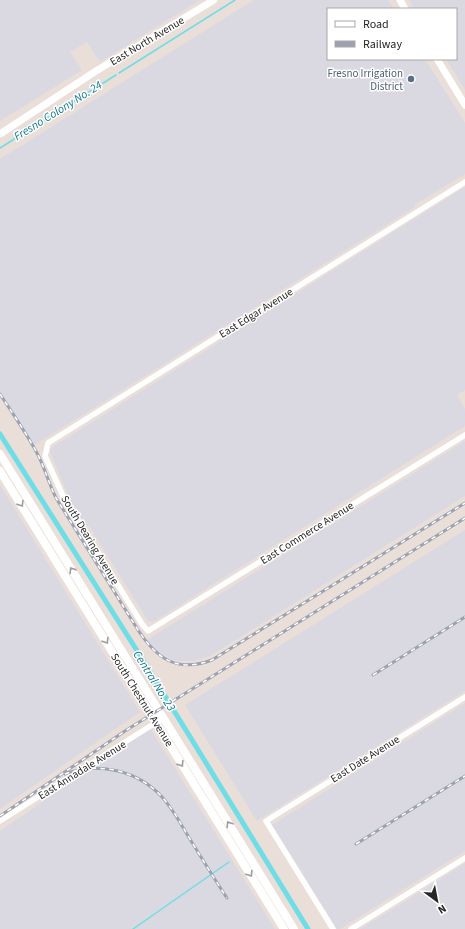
<svg xmlns="http://www.w3.org/2000/svg" width="465" height="929" font-family="'Source Sans 3',sans-serif">
<style>
.industrial{fill:#dad9e1}
.lines{fill:none;stroke-linecap:round;stroke-linejoin:round}
.stream{stroke:#6fdde6;stroke-width:1.5}
.canal{stroke:#6fdde6;stroke-width:5}
.minor{stroke:#fff;stroke-width:5.5}
.tertiary{stroke:#fff;stroke-width:7}
.secondary{stroke:#fff;stroke-width:8}
.rail-casing{stroke:#9ca2b0;stroke-width:3}
.rail{stroke:#fff;stroke-width:1.5;stroke-dasharray:4.5;stroke-linecap:butt}
.oneway{stroke:#9d9d9d}
.service-dot{fill:#5c6f8a;stroke:#fff;stroke-width:1.5}
.labels{text-anchor:middle;dominant-baseline:central;stroke-width:3;stroke-linejoin:round;paint-order:stroke}
.street-label{font-size:11px;fill:#262626;stroke:#fff}
.service-label{font-size:11px;fill:#4e5e75;stroke:#fff;text-anchor:end}
.water-label{font-size:12px;font-style:italic;fill:#14798d;stroke:#fff}
</style>
<rect width="100%" height="100%" fill="#e9ded8"/>
<path class="industrial" d="M0,0h200l-100,62 -13,-20 -17,10 12,18 -82,51z
M254,0h134l6,9h-66v50h97l40,64v51l-51,31 1,2 -382,239 -33,-54v-233z
M409,0h56v90l-19,-31h10v-50h-42z
M465,187v203l-8,5 8,14v17l-312,196 -5,-1 -59,-95 -3,-1 -17,-27 -19,-46 1,-4z
M465,441v55l-255,160 -9,3 -9,2h-10l-9,-1 -9,-4 -8,-5 -11,-10z
M0,485l140,227 -140,97z
M465,530v161l-208,130 -72,-116z
M465,703v148l-125,78h-3l-65,-104z
M150,728l125,201h-275v-98z
M465,863v66h-105l41,-25z"/>
<g class="lines">
<path class="stream" d="M119,73l116,-73
M0,148l116,-73
M133,929l96,-67"/>
<path class="canal" d="M0,434l141,223 167,272"/>
<path class="minor" d="M465,182l-417,261 -3,13 18,40 79,128 6,7 317,-196
M0,821l163,-103
M333,929l-67,-108 199,-124
M351,929l114,-71"/>
<path class="tertiary" d="M400,0l5,9
M437,59l28,46
M0,134l96,-63 118,-71"/>
<path class="secondary" d="M0,454l294,475
M0,471l284,458"/>
<defs>
<path id="rail" d="M0,394c13,20 27,40 38,61 7,14 11,29 18,43l82,132c19,29 39,43 74,30l253,-157
M373,675l92,-58
M65,774c34,-13 74,-3 98,24 12,14 20,30 30,46 11,18 22,36 34,54
M0,816l125,-85 340,-213
M356,844l109,-68"/>
</defs>
<use href="#rail" class="rail-casing"/>
<use href="#rail" class="rail"/>
</g>
<defs><path id="oneway-chevron" d="M-2-3.5L2.5 0L-2 3.5" fill="none" stroke-width="1.6" stroke-linecap="round" stroke-linejoin="round"/></defs>
<g class="oneway">
<use href="#oneway-chevron" transform="translate(21 504) rotate(58)"/>
<use href="#oneway-chevron" transform="translate(72 570) rotate(-122)"/>
<use href="#oneway-chevron" transform="translate(106 641) rotate(58)"/>
<use href="#oneway-chevron" transform="translate(181 764) rotate(58)"/>
<use href="#oneway-chevron" transform="translate(229 824) rotate(-122)"/>
<use href="#oneway-chevron" transform="translate(250 874) rotate(58)"/>
</g>
<circle class="service-dot" cx="411" cy="79" r="4"/>
<g class="labels">
<g class="street-label">
<text transform="translate(147 41) rotate(-31)">East North Avenue</text>
<text transform="translate(256 313) rotate(-32)">East Edgar Avenue</text>
<text transform="translate(307 533) rotate(-32)">East Commerce Avenue</text>
<text transform="translate(90 540) rotate(59)">South Dearing Avenue</text>
<text transform="translate(142 700) rotate(58)">South Chestnut Avenue</text>
<text transform="translate(365 759) rotate(-32)">East Date Avenue</text>
<text transform="translate(82 770) rotate(-32)">East Annadale Avenue</text>
</g>
<g class="service-label">
<text x="403" y="73">Fresno Irrigation<tspan x="403" dy="13">District</tspan></text>
</g>
<g class="water-label">
<text transform="translate(58 111) rotate(-32)">Fresno Colony No. 24</text>
<text transform="translate(154 681) rotate(58)">Central No. 23</text>
</g>
</g>
<rect x="327" y="8" width="130" height="52" fill="#ffffff" stroke="#a8a8a8"/>
<rect x="335" y="21" width="20" height="6" fill="#ffffff" stroke="#a8a8a8"/>
<text x="363" y="28" font-size="12" fill="#262626">Road</text>
<rect x="335" y="41" width="20" height="6" fill="#9ca2b0" stroke="#a8a8a8"/>
<text x="363" y="48" font-size="12" fill="#262626">Railway</text>
<g transform="translate(437 901) rotate(148)" stroke="#ffffff" stroke-width="3" paint-order="stroke">
<path d="M0-3L7 15L0 10L-7 15Z" fill="#262626"/>
<text y="-6" font-size="11" font-weight="bold" text-anchor="middle" fill="#262626">N</text>
</g>
</svg>
